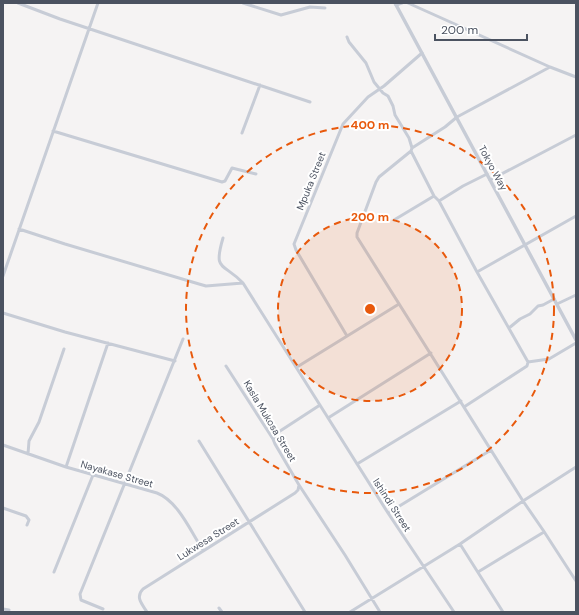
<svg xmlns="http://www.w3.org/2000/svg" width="579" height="615" font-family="'DM Sans',sans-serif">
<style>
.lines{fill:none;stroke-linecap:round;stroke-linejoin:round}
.minor{stroke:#c7ccd6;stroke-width:3}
.tertiary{stroke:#c7ccd6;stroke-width:3.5}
.ring{fill:none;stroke:#e8590c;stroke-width:2;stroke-dasharray:7 5}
.labels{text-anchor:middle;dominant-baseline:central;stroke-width:4;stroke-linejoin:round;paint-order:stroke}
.street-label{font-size:10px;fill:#4b5260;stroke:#fff}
.centre{fill:#e8590c;stroke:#fff;stroke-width:2}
.ring-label{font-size:12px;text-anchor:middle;font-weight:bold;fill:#e8590c;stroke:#fff;stroke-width:4;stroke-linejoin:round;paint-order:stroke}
</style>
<rect width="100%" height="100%" fill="#f5f3f3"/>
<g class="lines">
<path class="minor" d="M18,3l42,16 250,83
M243,3l38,12 29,-8 15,1
M408,3l142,64
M396,5l6,-2
M347,37l2,5 17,21 8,19 9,11 5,3 5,10 2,9 14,23 3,10
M576,77l-26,-10 -93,50 -12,10 -33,21 -1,3 -32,26 -3,5 -19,51v4l166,264 20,29 33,51
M53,131l169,51 3,-1 7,-13 24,6
M242,133l18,-48
M411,151l23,45 5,5 38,71 51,90
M490,180l86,-45
M439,201l24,-15 24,-12
M394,220l40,-24
M19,229l46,15 134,40 7,2 37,-3 145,230 66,99
M223,238c-10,34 0,24 20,45
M477,272l99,-56
M3,276l95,-273
M557,304l19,-9
M3,313l62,19 110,29
M509,328l11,-9 10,-5 8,-8 5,-1 11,-6
M347,336l-51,-86 -2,-6 49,-120 25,-27 16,-11 38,-33
M528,362l21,-3 27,-16
M226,366l47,73 2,5 24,41 46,70 35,57
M297,367l102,-63
M464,407l63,-41 1,-4
M328,418l103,-65
M273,439l4,-6 43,-28
M199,441l106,171
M3,445l63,22 91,26c21,8 34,39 46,57
M28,454l1,-13 10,-19 25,-73
M357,464l104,-63
M66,467l42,-124
M3,508l23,8 3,4 -2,5
M388,513l103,-63
M460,544l43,68
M54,572l39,-97
M478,572l66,-40
M219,608l3,4
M3,609l6,1
M103,609l-22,-9 -1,-6 103,-255
M147,612c-5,-8 -12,-15 -4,-23l152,-96 3,-3 1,-5
M350,612l110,-68 63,-43 53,-34"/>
<path class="tertiary" d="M395,3l181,337"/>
</g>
<circle cx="370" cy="309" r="92" fill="#e8590c" fill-opacity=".12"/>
<g class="ring">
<circle cx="370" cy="309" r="92"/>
<circle cx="370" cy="309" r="184"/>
</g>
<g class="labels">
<g class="street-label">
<text transform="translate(493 168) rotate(62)">Tokyo Way</text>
<text transform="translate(311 181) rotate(-68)">Mpuka Street</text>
<text transform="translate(270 421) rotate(59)">Kasla Mukosa Street</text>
<text transform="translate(117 474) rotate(16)">Nayakase Street</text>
<text transform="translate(392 505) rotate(57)">Ishindi Street</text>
<text transform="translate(208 539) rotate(-32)">Lukwesa Street</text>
</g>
</g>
<circle cx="370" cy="309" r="6" class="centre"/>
<g class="ring-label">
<text x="370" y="129">400 m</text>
<text x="370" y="221">200 m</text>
</g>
<rect width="579" height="615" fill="none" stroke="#4b5260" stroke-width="8"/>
<path d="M435 34v6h92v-6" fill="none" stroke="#4b5260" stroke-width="2"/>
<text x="441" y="34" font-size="12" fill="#4b5260" stroke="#ffffff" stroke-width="3" paint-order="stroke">200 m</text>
</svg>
